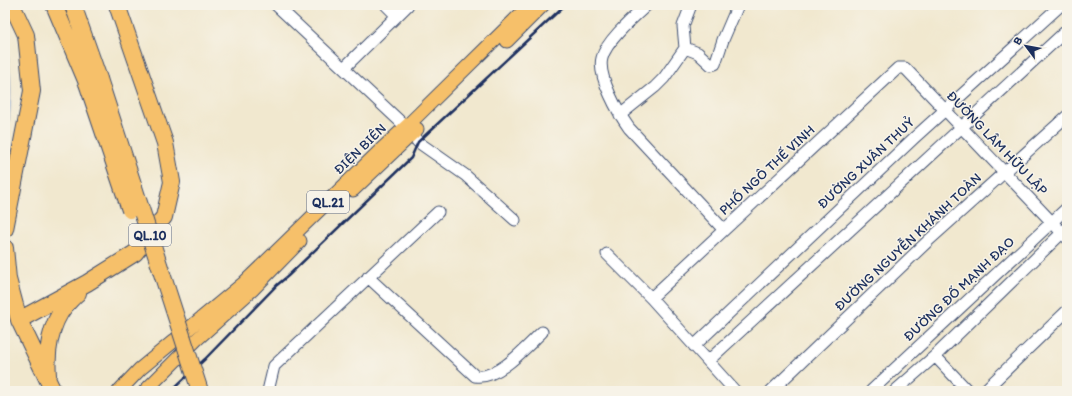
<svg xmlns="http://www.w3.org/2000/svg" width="1072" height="396" font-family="Itim,sans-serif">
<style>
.water{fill:#83b9f2;stroke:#4f74a8}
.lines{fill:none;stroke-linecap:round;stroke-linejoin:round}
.minor-casing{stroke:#3b4b6f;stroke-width:13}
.major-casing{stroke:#3b4b6f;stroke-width:15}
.highway-casing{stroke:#3b4b6f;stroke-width:18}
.minor{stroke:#fff;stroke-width:11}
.major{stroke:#f6c06b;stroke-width:13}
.highway{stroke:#f6c06b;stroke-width:16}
.rail{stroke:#1b2f5e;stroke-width:2.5}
.highway-bridge-casing{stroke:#3b4b6f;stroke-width:18;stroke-linecap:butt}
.highway-bridge{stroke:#f6c06b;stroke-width:16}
.labels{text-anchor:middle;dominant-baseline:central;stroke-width:3;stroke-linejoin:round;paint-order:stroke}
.shield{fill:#f7f3e8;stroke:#5d6a87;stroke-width:1}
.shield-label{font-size:13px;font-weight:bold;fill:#1b2f5e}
.street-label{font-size:14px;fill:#1b2f5e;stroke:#f7f3e8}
</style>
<rect width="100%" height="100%" fill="#f7f3e8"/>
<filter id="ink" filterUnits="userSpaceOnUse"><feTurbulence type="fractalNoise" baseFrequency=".025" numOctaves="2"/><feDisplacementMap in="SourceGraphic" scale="8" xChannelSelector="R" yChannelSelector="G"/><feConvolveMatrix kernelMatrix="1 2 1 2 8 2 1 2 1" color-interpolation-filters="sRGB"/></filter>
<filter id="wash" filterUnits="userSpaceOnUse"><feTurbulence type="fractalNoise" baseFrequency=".012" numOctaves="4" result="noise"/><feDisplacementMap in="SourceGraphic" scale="16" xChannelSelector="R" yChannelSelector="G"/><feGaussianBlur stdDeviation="0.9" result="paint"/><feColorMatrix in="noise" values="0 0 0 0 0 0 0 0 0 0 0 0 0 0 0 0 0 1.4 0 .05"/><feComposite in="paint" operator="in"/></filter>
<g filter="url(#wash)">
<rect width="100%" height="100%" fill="#f1e8cf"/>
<path class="water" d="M5,42c7,32 8,66 0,98z"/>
</g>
<g filter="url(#ink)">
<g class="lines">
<defs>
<path id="minor" d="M276,5l130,122 12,15 47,33 50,45
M386,5l11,11
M647,5c-13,12 -41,36 -45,53 -5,18 17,56 27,70l95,102
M685,48l13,5 13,12 4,-1 8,-24 15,-35
M344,68l64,-63
M620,115l35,-28 9,-9 19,-27 2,-3 -2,-22 8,-21
M607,254l44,44 84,93
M368,277l107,99c23,4 51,-29 67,-44
M651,298l247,-230h7l162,170
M694,346l220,-208 147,-133
M935,356l33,35
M708,361l359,-331
M268,391l6,-25 164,-154
M771,391l157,-150 139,-125
M871,391l196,-183
M895,391l40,-35 132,-128
M984,391l83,-80"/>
<path id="major" d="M507,41l36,-36
M353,190l64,-61
M119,391l21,-22 104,-86 140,-136 26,-24 120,-118
M145,391l51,-51 56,-50 48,-49"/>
<path id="highway" d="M54,5l33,78
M73,5l26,74
M5,229l27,-138 -6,-56 -14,-30
M5,248l3,31 11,41 34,71
M19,320l68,-37 48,-30 29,-36 8,-35 -7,-39 -48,-138
M48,375c-2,-23 2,-50 17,-69 4,-4 8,-9 13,-13"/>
</defs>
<use href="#minor" class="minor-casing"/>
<use href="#major" class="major-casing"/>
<use href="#highway" class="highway-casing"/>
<use href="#minor" class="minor"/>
<use href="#major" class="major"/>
<use href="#highway" class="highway"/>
<path class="rail" d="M171,391l34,-32 72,-74 11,-9 123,-118 7,-16 147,-137"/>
<defs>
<path id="highway-bridge" d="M99,79l101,312
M87,83l43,127"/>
</defs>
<use href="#highway-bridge" class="highway-bridge-casing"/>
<use href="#highway-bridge" class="highway-bridge"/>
</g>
</g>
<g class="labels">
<g class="shield">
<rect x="307" y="191" width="42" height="22" rx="3"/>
<rect x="129" y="224" width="42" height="22" rx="3"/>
</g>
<g class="shield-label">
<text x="328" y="202">QL.21</text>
<text x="150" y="235">QL.10</text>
</g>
<g class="street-label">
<text transform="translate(997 143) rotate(46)">ĐƯỜNG LÂM HỮU LẬP</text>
<text transform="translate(360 149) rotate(-44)">ĐIỆN BIÊN</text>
<text transform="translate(866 163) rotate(-43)">ĐƯỜNG XUÂN THUỶ</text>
<text transform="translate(767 170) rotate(-43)">PHỐ NGÔ THẾ VINH</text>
<text transform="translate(908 242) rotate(-43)">ĐƯỜNG NGUYỄN KHÁNH TOÀN</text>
<text transform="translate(959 289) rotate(-43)">ĐƯỜNG ĐỐ MẠNH ĐẠO</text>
</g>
</g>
<rect width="1072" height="396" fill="none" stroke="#f7f3e8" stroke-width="20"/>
<g transform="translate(1026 46) rotate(302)" stroke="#f7f3e8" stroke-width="3" paint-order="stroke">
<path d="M0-3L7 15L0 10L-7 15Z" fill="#1b2f5e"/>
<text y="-6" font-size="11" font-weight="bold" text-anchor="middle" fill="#1b2f5e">B</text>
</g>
</svg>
